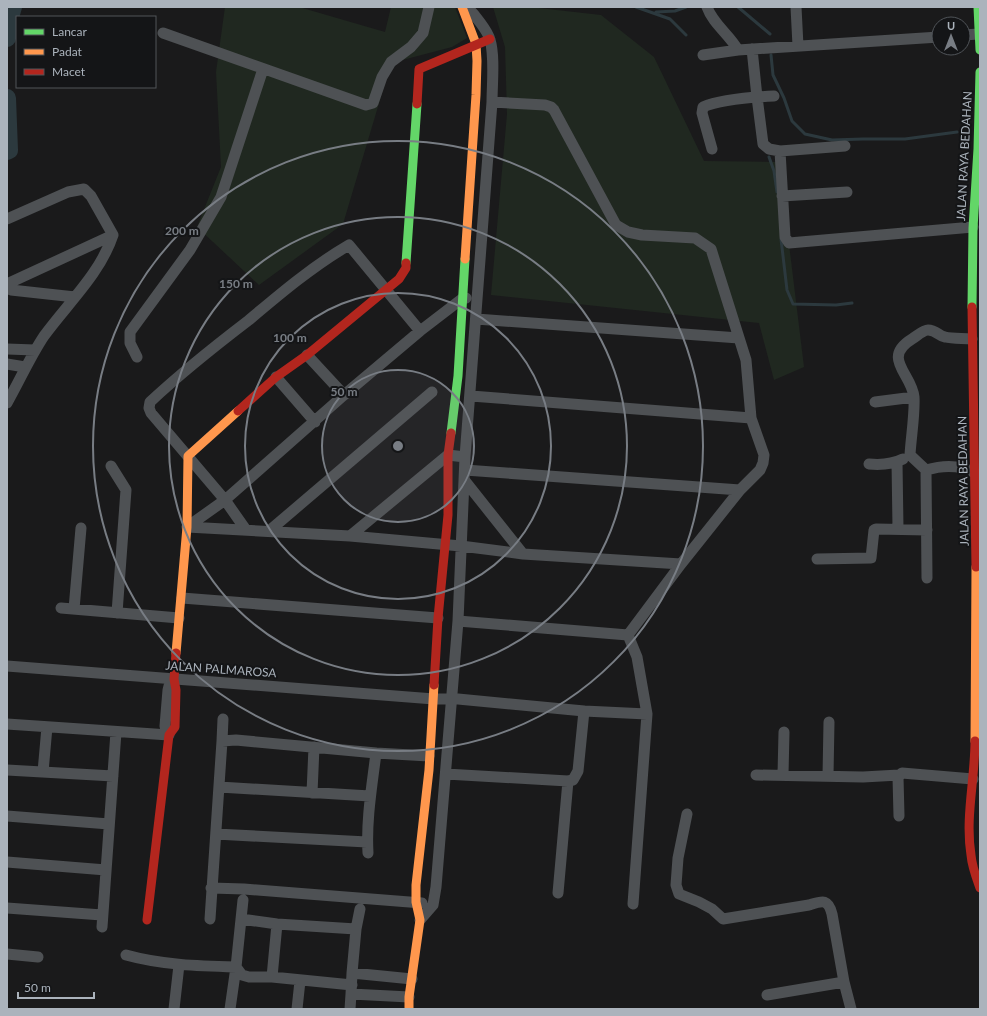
<svg xmlns="http://www.w3.org/2000/svg" width="987" height="1016" font-family="Lato,sans-serif">
<style>
.green{fill:#202820}
.lines{fill:none;stroke-linecap:round;stroke-linejoin:round}
.stream{stroke:#2c393e;stroke-width:3}
.river{stroke:#2c393e;stroke-width:18}
.street{stroke:#4e5154;stroke-width:11}
.fast{stroke:#63d668;stroke-width:9}
.slow{stroke:#ff974d;stroke-width:9}
.jam{stroke:#b3261e;stroke-width:9}
.ring{fill:none;stroke:#787d84;stroke-width:2}
.labels{text-anchor:middle;dominant-baseline:central;stroke-width:4;stroke-linejoin:round;paint-order:stroke}
.street-label{font-size:12px;fill:#abb3bc;stroke:#141517}
.centre{fill:#787d84;stroke:#141517;stroke-width:2}
.ring-label{font-size:12px;text-anchor:middle;font-weight:bold;fill:#787d84;stroke:#141517;stroke-width:4;stroke-linejoin:round;paint-order:stroke}
</style>
<rect width="100%" height="100%" fill="#1a1a1b"/>
<path class="green" d="M225,7h74l86,25 6,-25h64l12,31 -15,9 -61,16 -48,161 -84,61 -62,-58 24,-60 -5,-95z
M493,7h37l71,8 53,42 50,104 75,1 25,205 -30,13 -15,-57 -268,-28 16,-181 -2,-67z"/>
<g class="lines">
<path class="stream" d="M636,7l34,12 16,16
M738,7l32,27
M656,12l19,-1 11,-4
M771,55l2,20 11,23 8,23 13,13 27,6 31,-1h42l52,-7
M769,157l5,14 3,21
M781,239l6,51 6,14 43,1 16,-2"/>
<path class="river" d="M7,38l1,-14 5,-17
M7,98l2,52 -2,1"/>
<path class="street" d="M707,7c6,17 22,27 31,43
M796,7l2,39
M163,33l203,72 7,-2 9,-26 9,-15 20,-15 12,-14 6,-26
M963,35l16,-1
M752,49l5,48 6,47 6,5 11,2 65,-5
M703,55l35,-5 201,-13
M492,102l53,3 6,2 3,3 62,115 12,7 14,3 53,3 16,11 35,111 5,58 13,37 -1,8 -3,7 -20,20 -59,74 -53,71 9,22 10,57 -14,190
M712,149l-10,-36 1,-6c18,-8 51,-10 71,-11
M780,151l5,86 4,6 184,-16
M782,196l65,-4
M7,219l61,-27 16,-3 7,7 22,39c-13,39 -45,68 -69,101 -14,21 -24,44 -37,67
M75,297l-64,-7 -3,-4 1,-3 104,-48
M466,298h-3l-43,33 -76,64 -119,105 -38,27 163,9 111,10 62,8 158,10
M476,319l263,19
M972,339c-8,-1 -19,0 -27,-2 -6,-1 -9,-7 -17,-7 -5,0 -11,6 -16,9 -31,19 0,35 2,58 1,17 -3,40 -4,58l16,15c17,-5 33,-6 49,3
M7,349l28,1
M307,355l37,40
M137,357l-7,-14v-11l60,-82 31,-53 42,-128
M7,364l18,3
M276,377l39,45
M471,396l280,22
M875,402l39,-5
M897,462l1,66
M869,464c11,1 24,0 34,-5
M111,466l15,24 -9,123
M465,470l275,20
M926,470l1,108
M465,481l58,73
M246,530l-21,-30 -74,-87 -2,-5 1,-6c31,-29 65,-56 99,-82 32,-27 64,-54 100,-75l71,86
M269,531l163,-139
M350,536l98,-81 17,2
M817,559l54,-1 3,-28 2,-1 51,1
M182,598l256,20
M61,608l118,10
M74,609l7,-81
M458,621l170,14
M7,666l427,33h24l126,12 63,3
M7,724l162,11 -4,-9 3,-36 1,-4 5,-7
M222,741l1,-22
M7,770l106,6
M43,772l4,-45
M446,774l122,7 5,-1 5,-9 6,-60
M756,775l107,2 36,-2
M783,775l1,-43
M828,776l1,-54
M219,787l151,9
M312,793l2,-46
M687,814l-9,44 -2,27 3,9 20,8 13,7 11,10 86,-14c13,-4 19,-7 23,9l12,68
M7,816l102,8
M899,816l-1,-39 4,-4 71,6
M216,834l151,8
M368,853c-2,-33 4,-67 8,-100
M7,862l99,8
M211,888l33,1 178,14
M558,893l10,-112
M7,908l95,7
M210,919l12,-178 14,-1 140,13 53,3
M241,919l36,5 79,5
M420,920l13,-15 3,-18 22,-266 7,-164 27,-355c0,-17 3,-46 -2,-62 -2,-9 -16,-26 -23,-33
M102,927l14,-195
M7,954l31,3
M126,955c36,10 73,11 110,12l6,8 7,2h23l80,8
M352,973l4,-44 4,-20
M272,977l5,-53
M767,995l77,-13 7,27
M409,997l-58,-3 1,-21 60,6
M174,1009l5,-44
M230,1009l6,-42 7,-67
M297,1009l3,-28
M350,1009l1,-15"/>
<path class="fast" d="M978,7l2,43
M406,263l11,-159
M972,307l1,-79 5,-79 2,-77
M451,433l7,-57 7,-117"/>
<path class="slow" d="M462,7l14,37 1,17 -1,34 -11,164
M176,653l11,-126 1,-71 50,-45
M975,741l1,-174
M409,1009v-12l11,-77 -4,-18v-17l13,-115 5,-85"/>
<path class="jam" d="M417,104l2,-35 71,-30
M972,307l4,260
M238,411l38,-34 31,-22 92,-76 7,-11v-5
M434,685l4,-67 10,-103v-60l3,-22
M975,741c0,38 -10,77 -4,114 1,12 5,22 9,33
M147,920l22,-185 6,-8 1,-37 -2,-11 2,-26"/>
</g>
<circle cx="398" cy="446" r="76" fill="#787d84" fill-opacity=".12"/>
<g class="ring">
<circle cx="398" cy="446" r="76"/>
<circle cx="398" cy="446" r="153"/>
<circle cx="398" cy="446" r="229"/>
<circle cx="398" cy="446" r="305"/>
</g>
<g class="labels">
<g class="street-label">
<text transform="translate(964 156) rotate(-87)">JALAN RAYA BEDAHAN</text>
<text transform="translate(963 481) rotate(-91)">JALAN RAYA BEDAHAN</text>
<text transform="translate(221 669) rotate(4)">JALAN PALMAROSA</text>
</g>
</g>
<circle cx="398" cy="446" r="6" class="centre"/>
<g class="ring-label">
<text x="182" y="235">200 m</text>
<text x="236" y="288">150 m</text>
<text x="290" y="342">100 m</text>
<text x="344" y="396">50 m</text>
</g>
<rect width="987" height="1016" fill="none" stroke="#abb3bc" stroke-width="16"/>
<rect x="16" y="16" width="140" height="72" fill="#141517" stroke="#505459"/>
<rect x="24" y="29" width="20" height="6" fill="#63d668" stroke="#505459"/>
<text x="52" y="36" font-size="12" fill="#abb3bc">Lancar</text>
<rect x="24" y="49" width="20" height="6" fill="#ff974d" stroke="#505459"/>
<text x="52" y="56" font-size="12" fill="#abb3bc">Padat</text>
<rect x="24" y="69" width="20" height="6" fill="#b3261e" stroke="#505459"/>
<text x="52" y="76" font-size="12" fill="#abb3bc">Macet</text>
<g transform="translate(951 36)"><circle r="19" fill="#141517" stroke="#505459"/>
<path d="M0-3L7 15L0 10L-7 15Z" fill="#787d84"/>
<text y="-6" font-size="11" font-weight="bold" text-anchor="middle" fill="#abb3bc">U</text>
</g>
<path d="M18 992v6h76v-6" fill="none" stroke="#abb3bc" stroke-width="2"/>
<text x="24" y="992" font-size="12" fill="#abb3bc" stroke="#141517" stroke-width="3" paint-order="stroke">50 m</text>
</svg>
